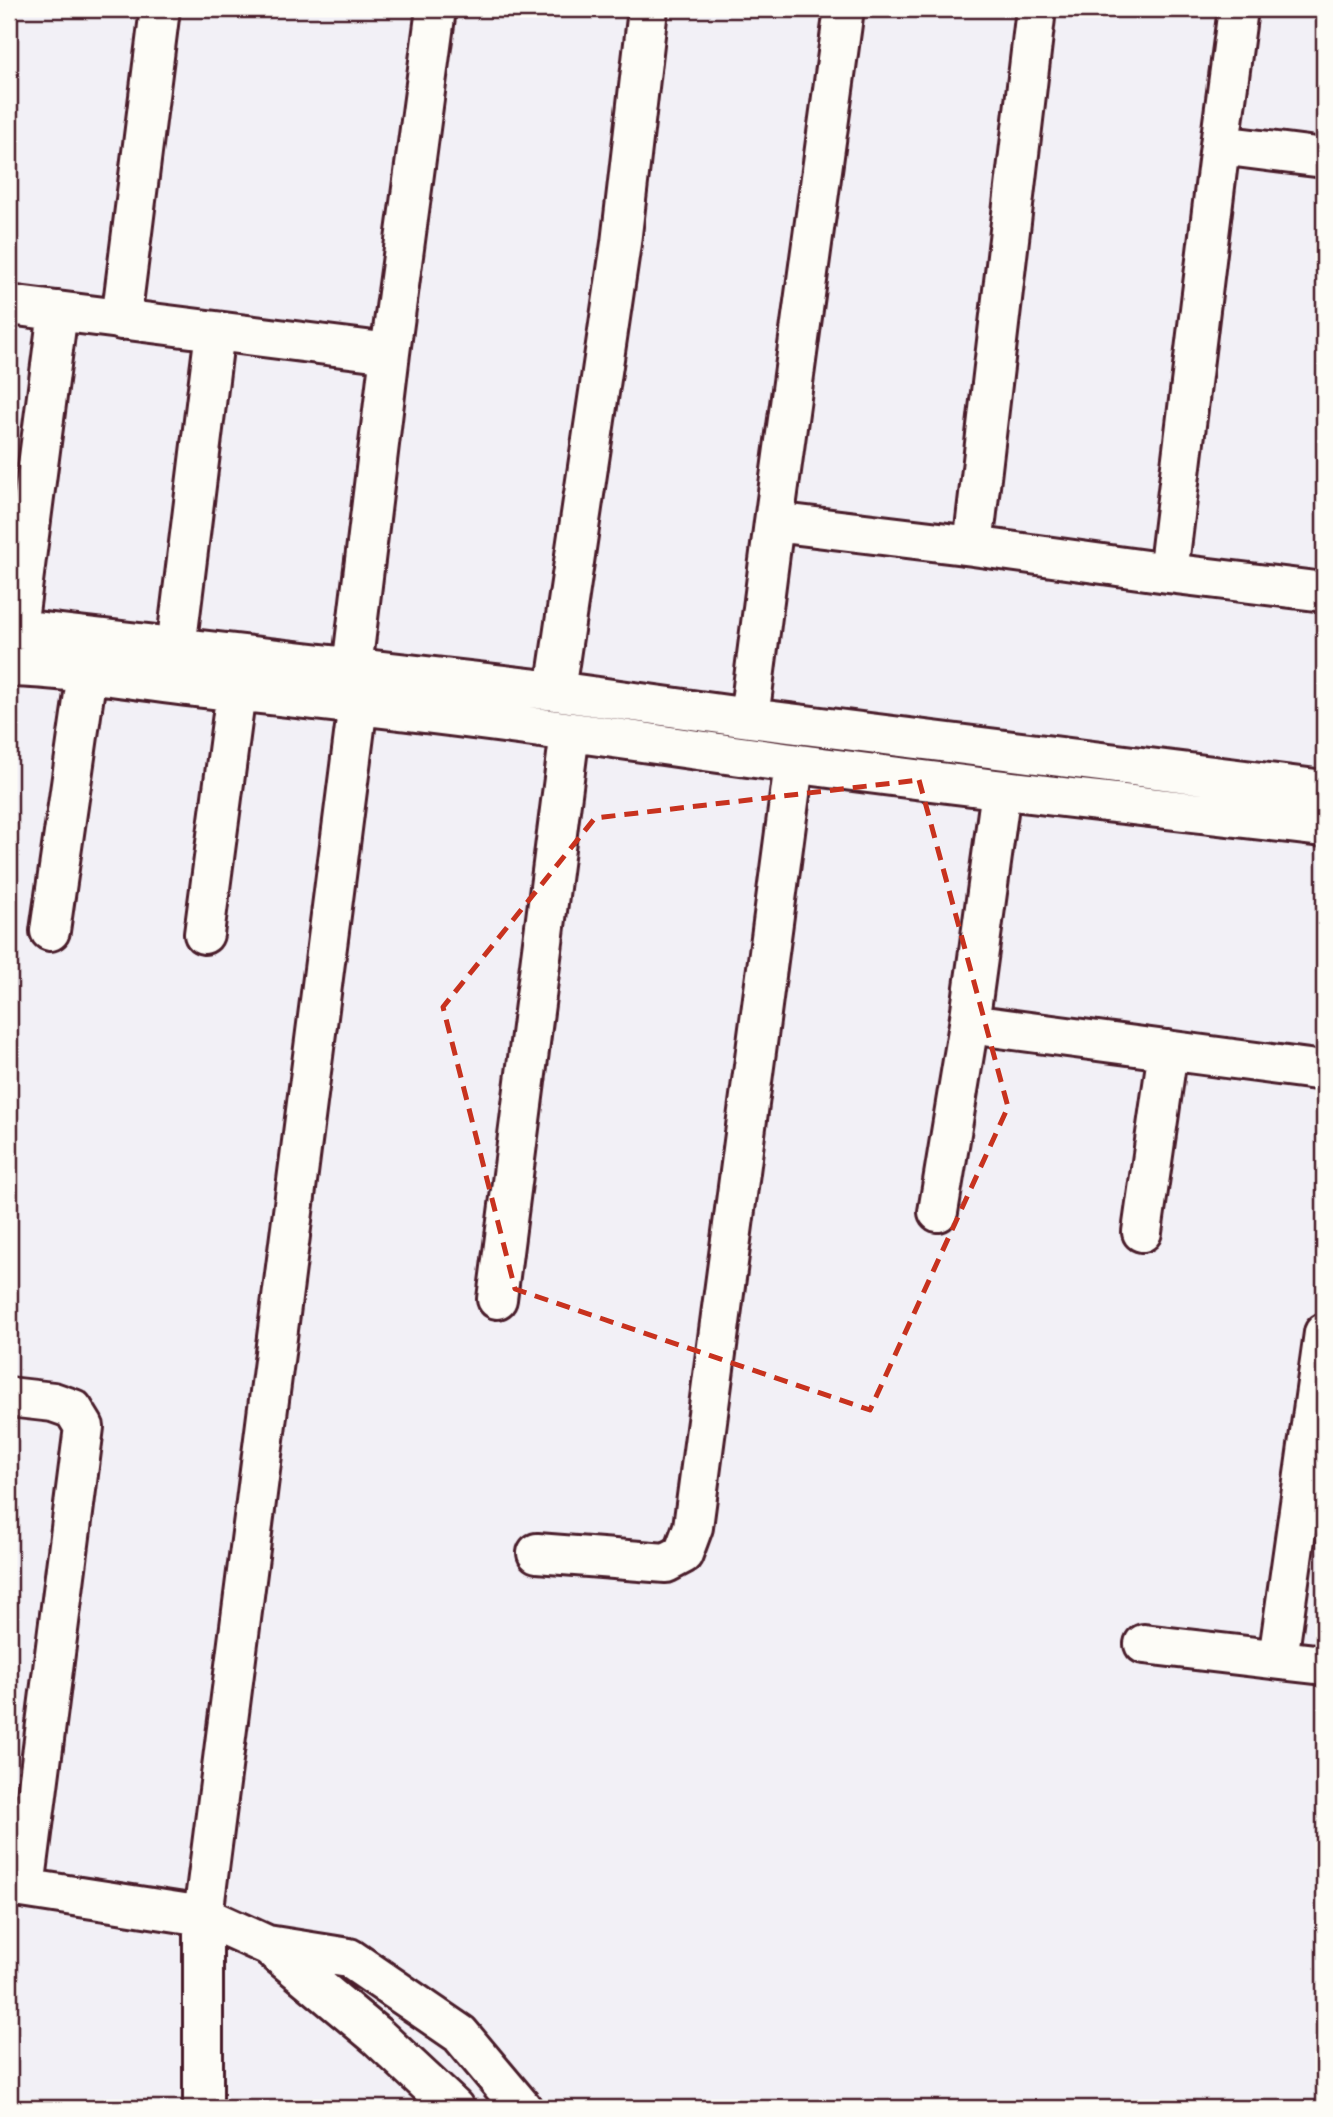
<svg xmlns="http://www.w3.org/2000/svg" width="1333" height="2117" font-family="'Balsamiq Sans',sans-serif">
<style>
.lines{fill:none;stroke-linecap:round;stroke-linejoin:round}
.minor-casing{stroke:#4a1f2b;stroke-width:44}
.minor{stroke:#fdfcf7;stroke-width:38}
.marked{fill:none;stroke:#c8321e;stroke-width:5;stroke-dasharray:14 9;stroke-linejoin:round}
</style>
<rect width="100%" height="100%" fill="#f2f0f6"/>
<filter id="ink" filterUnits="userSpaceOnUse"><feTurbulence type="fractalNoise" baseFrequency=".0143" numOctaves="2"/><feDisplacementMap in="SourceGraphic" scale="14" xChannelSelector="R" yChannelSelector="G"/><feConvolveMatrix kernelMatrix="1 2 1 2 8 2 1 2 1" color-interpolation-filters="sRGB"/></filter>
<g filter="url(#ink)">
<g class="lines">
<defs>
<path id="minor" d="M1220,145l18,-136
M9,305l381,48
M121,320l39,-311
M774,522l70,-513
M973,546l195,27 156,19
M1168,573l52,-428 104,13
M9,628l546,63 194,27 575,72
M17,628l41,-317
M9,667c69,2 137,15 205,22 150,16 300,34 449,56 220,32 441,57 661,82
M173,673l42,-342
M555,691l66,-448 27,-234
M749,718l25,-196 199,24 63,-537
M50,931l37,-258
M204,934l32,-243
M969,1024l355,47
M938,1212l31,-188 32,-234
M1142,1232l26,-182
M497,1299l73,-567
M9,1397l44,5 20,7 11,18 -59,461
M537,1553l129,10 17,-9 10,-27 101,-763
M1144,1644l180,21
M1278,1659l46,-326
M9,1886l194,30 64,29 82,13 111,76 62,74
M269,1946l108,90 77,72
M203,2108v-192l155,-1212 -6,-36 38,-315 46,-344"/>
</defs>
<use href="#minor" class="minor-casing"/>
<use href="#minor" class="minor"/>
</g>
</g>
<path class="marked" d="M919,780l89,327 -138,303 -355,-121 -72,-282 152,-189z"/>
<rect width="1333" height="2117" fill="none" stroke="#fdfcf7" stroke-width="35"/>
<rect x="18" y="18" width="1298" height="2082" fill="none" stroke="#4a1f2b" stroke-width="2.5" filter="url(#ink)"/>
</svg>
